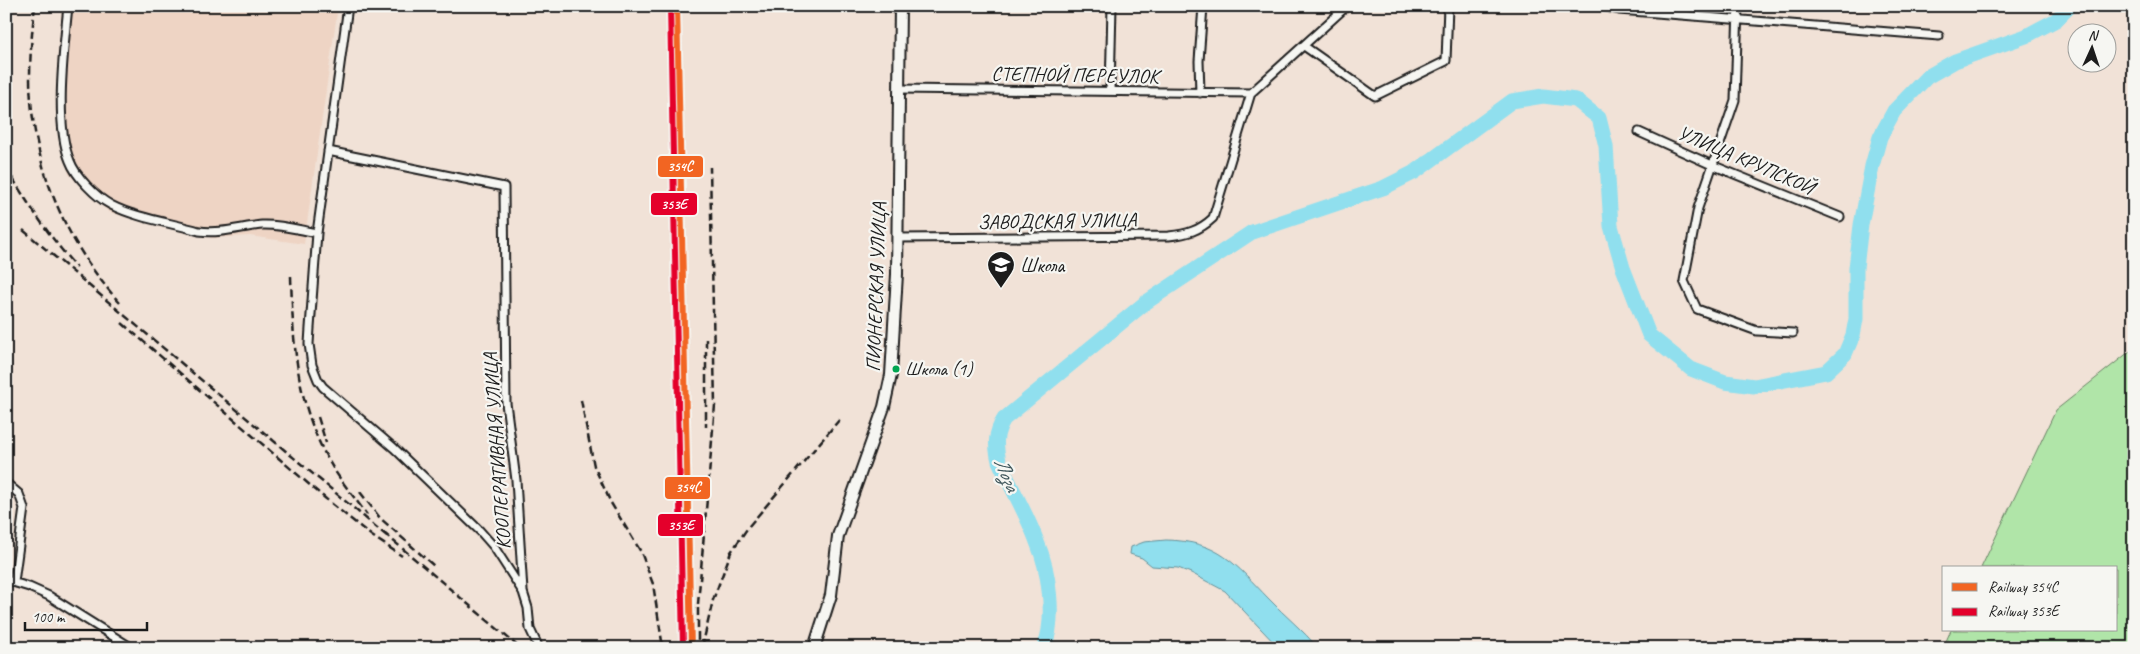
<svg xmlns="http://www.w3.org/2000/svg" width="2140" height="654" font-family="Caveat,sans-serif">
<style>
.built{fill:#eed4c4}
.green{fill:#b0e5a8;stroke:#668062}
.water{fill:#90dfee;stroke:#62919a}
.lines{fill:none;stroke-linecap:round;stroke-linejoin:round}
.river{stroke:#90dfee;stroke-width:15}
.street-casing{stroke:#1c1c1c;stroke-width:11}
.secondary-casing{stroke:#1c1c1c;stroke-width:14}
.street{stroke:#f6f6f2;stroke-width:7}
.secondary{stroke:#f6f6f2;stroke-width:10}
.rail{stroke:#1c1c1c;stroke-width:2.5;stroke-dasharray:8 4;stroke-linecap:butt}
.rail-1-casing{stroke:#f6f6f2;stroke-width:10}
.rail-2-casing{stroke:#f6f6f2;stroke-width:10}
.rail-1{stroke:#f26522;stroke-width:6}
.rail-2{stroke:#e4002b;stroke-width:6}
.bus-dot{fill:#00a651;stroke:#f6f6f2;stroke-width:2}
.labels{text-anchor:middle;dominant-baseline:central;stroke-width:4.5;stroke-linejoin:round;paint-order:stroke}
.bus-label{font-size:19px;fill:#1c1c1c;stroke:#f6f6f2;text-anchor:start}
.street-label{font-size:20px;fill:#1c1c1c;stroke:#f6f6f2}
.poi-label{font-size:20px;fill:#1c1c1c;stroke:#f6f6f2;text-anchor:start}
.water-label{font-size:21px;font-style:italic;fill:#3f565b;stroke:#f6f6f2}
.line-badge{stroke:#f6f6f2;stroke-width:2}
.badge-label{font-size:14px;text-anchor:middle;font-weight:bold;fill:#fff}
</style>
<rect width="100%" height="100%" fill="#f1e2d7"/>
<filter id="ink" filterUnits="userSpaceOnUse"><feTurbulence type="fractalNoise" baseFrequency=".02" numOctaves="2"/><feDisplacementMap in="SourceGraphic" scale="10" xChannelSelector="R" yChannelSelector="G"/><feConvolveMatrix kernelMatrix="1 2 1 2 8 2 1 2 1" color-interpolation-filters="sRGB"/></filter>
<g filter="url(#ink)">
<path class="built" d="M62,6h276l-34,238 -54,-8 -37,2 -24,-4 -80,-22 -28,-26 -12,-12 -9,-28 -3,-27 1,-56z"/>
<path class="green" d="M2134,348v300h-191l8,-18h165v-62h-135l75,-158z"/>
<path class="water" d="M1166,540c53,1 69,24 103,59 16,17 34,31 49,49h-39l-54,-57 -34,-18 -13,-5 -26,-2 -10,-8 -12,-4 1,-7 13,-5z"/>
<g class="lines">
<path class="river" d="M1044,648c12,-29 5,-78 -7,-106 -10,-28 -26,-54 -38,-81 -4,-16 -4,-28 5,-42l141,-116 107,-71 131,-44 32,-16 97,-71 31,-5 33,4 23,18 7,28 5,80 12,42 26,67 42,34 34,13 29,4 72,-14 19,-18 8,-19 3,-16v-51l5,-43 11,-59 8,-29 14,-26 33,-34 28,-16 71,-25 30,-16 14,-14"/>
<defs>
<path id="street" d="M68,6c-4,42 -14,118 2,155 6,16 26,36 41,44 25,13 61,18 88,26 22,3 42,-4 63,-6 18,-1 38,5 55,8
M348,6l-31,227 -7,95 -1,16 3,21 6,15 5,7 71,61 86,83 14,16 29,45 5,16 2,21 9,19
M1601,6l18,4 320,26
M1738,6l-3,94 -37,108 -14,73 13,28 60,22 36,2
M1304,46l71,50 71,-35 2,-55
M899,89l352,4
M1110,91l2,-85
M1200,93l-1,-32 4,-55
M1639,132l73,33 128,52
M328,151l176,36 2,216 10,77 7,111
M897,238l272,-2c18,-2 30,-5 44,-18l38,-125 96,-87
M6,483l13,11 5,14 -10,74
M6,580l23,7 20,9 83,52"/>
<path id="secondary" d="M814,648l17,-53 7,-59 46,-129 7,-32 6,-101 3,-268"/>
</defs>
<use href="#street" class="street-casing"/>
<use href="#secondary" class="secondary-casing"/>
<use href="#street" class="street"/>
<use href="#secondary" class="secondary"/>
<path class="rail" d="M35,6c-3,24 -5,48 -5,72 1,85 34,163 90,225
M6,167c21,36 43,69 71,101
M23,230l365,307
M291,276c2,69 5,131 42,192 10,16 23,31 34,47
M122,323l204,176 46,37 30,20
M706,339v88
M581,400l13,66 17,37 30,49 12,32 10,64
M318,417l8,26
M360,492l20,26 54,48
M384,533l136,115
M698,604l17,-199 -5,-238
M698,608v33
M702,648l11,-48 18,-48 18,-26 91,-107"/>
<defs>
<path id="rail-1" d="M677,6l14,642"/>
<path id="rail-2" d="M670,6l13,642"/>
</defs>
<use href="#rail-1" class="rail-1-casing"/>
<use href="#rail-2" class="rail-2-casing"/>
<use href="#rail-1" class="rail-1"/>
<use href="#rail-2" class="rail-2"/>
</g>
</g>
<defs>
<symbol id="school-pin" viewBox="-11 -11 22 30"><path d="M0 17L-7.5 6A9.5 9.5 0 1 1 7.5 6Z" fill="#1c1c1c" stroke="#f6f6f2"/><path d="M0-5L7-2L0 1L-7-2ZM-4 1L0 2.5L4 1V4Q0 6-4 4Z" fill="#fff"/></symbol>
</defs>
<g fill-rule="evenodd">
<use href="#school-pin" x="985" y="249" width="32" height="43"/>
</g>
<circle class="bus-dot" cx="896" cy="369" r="4.5"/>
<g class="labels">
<g class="bus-label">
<text x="905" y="369">Школа (1)</text>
</g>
<g class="street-label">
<text transform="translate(1075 75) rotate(1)">СТЕПНОЙ ПЕРЕУЛОК</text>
<text transform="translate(1746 160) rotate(23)">УЛИЦА КРУПСКОЙ</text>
<text transform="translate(1057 221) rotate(-1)">ЗАВОДСКАЯ УЛИЦА</text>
<text transform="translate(876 287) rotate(-88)">ПИОНЕРСКАЯ УЛИЦА</text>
<text transform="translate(497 451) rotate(-94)">КООПЕРАТИВНАЯ УЛИЦА</text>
</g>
<g class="poi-label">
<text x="1020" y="265">Школа</text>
</g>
<g class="water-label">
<text transform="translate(1007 474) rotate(67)">Лоза</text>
</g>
</g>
<g class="line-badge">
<rect x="657" y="155" width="47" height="23" rx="5" fill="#f26522"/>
<rect x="650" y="192" width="48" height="24" rx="5" fill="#e4002b"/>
<rect x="664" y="476" width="47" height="24" rx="5" fill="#f26522"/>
<rect x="657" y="513" width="47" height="24" rx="5" fill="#e4002b"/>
</g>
<g class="badge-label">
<text x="680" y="171">354С</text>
<text x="674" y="209">353Е</text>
<text x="688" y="492">354С</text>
<text x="681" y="530">353Е</text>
</g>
<rect width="2140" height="654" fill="none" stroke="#f6f6f2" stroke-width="25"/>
<rect x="12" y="12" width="2115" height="629" fill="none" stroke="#1c1c1c" stroke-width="2" filter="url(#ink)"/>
<rect x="1942" y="566" width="175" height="65" fill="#f6f6f2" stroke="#9f9f9c"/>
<rect x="1952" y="583" width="25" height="8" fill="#f26522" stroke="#9f9f9c"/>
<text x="1988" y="592" font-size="15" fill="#1c1c1c">Railway 354С</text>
<rect x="1952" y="608" width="25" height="8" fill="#e4002b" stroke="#9f9f9c"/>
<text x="1988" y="616" font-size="15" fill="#1c1c1c">Railway 353Е</text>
<g transform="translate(2092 48) rotate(3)"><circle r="24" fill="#f6f6f2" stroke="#9f9f9c"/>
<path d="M0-4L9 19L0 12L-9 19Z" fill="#1c1c1c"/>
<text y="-8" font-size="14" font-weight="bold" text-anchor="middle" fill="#1c1c1c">N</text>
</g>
<path d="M25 622v8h122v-8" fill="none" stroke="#1c1c1c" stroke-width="2.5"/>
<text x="32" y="622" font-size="15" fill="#1c1c1c" stroke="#f6f6f2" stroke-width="4" paint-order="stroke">100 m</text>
</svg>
